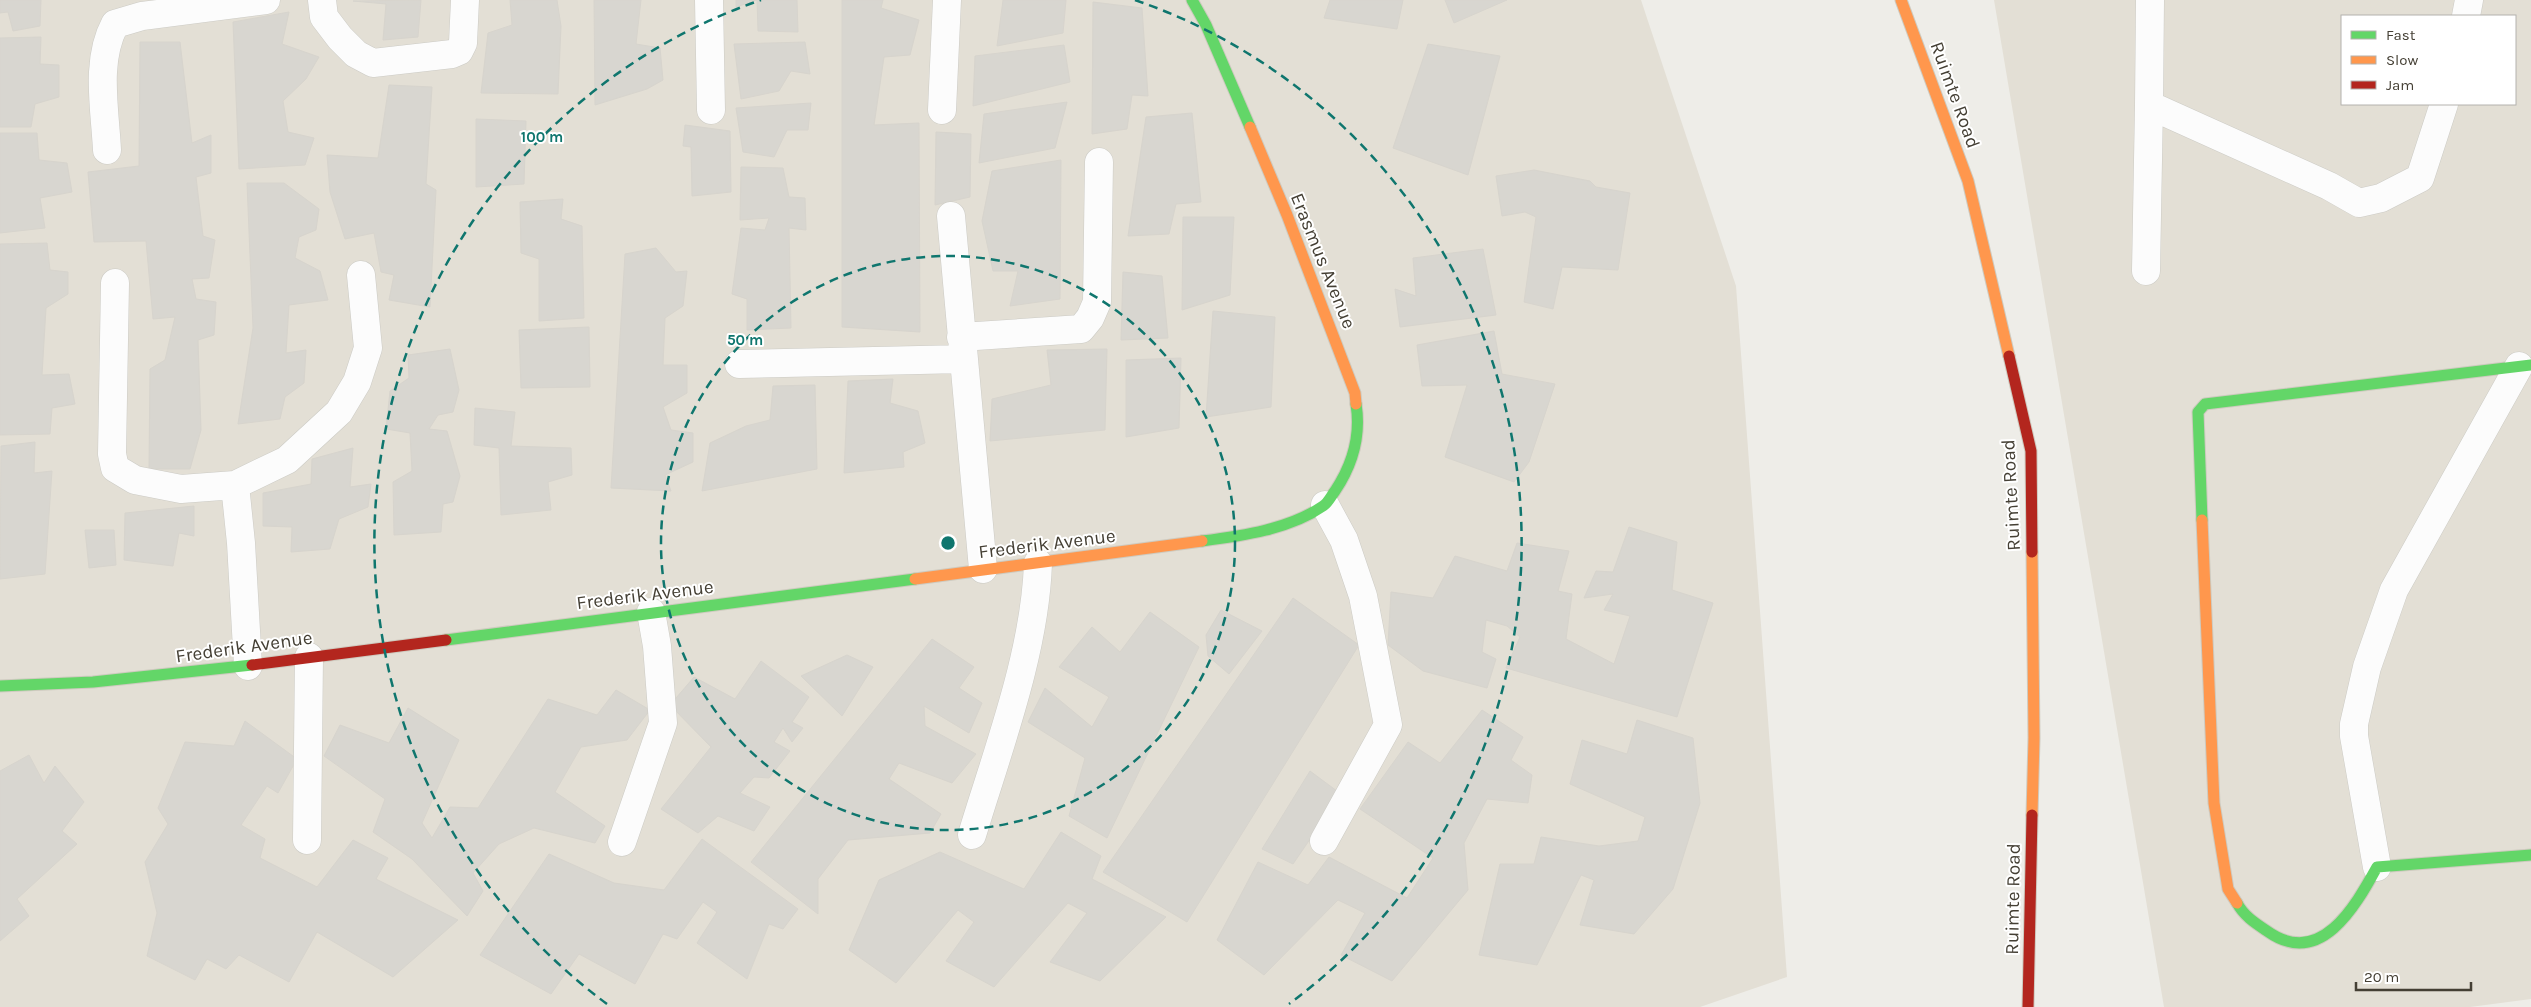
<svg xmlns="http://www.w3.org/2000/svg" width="2531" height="1007" font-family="Karla,sans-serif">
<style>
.residential{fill:#e3dfd5;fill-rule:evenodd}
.building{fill:#d8d6d0;stroke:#d7d4cd}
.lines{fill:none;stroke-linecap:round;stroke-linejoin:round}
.street-casing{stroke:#cccbc5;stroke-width:29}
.fast-casing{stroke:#cecabf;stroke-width:13}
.slow-casing{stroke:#cecabf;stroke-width:13}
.jam-casing{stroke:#cecabf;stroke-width:13}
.street{stroke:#fcfcfc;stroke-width:28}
.fast{stroke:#63d668;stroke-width:11}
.slow{stroke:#ff974d;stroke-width:11}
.jam{stroke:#b3261e;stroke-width:11}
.ring{fill:none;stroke:#0f766e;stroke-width:2.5;stroke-dasharray:9 6}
.labels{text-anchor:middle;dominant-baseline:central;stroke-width:4;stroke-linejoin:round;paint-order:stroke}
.street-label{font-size:19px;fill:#443f34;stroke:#fff}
.centre{fill:#0f766e;stroke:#fff;stroke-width:2.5}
.ring-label{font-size:15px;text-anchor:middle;font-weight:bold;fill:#0f766e;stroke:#fff;stroke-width:4;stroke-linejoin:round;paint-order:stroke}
</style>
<rect width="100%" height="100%" fill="#eeede8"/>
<path class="residential" d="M0,0h1641l95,286 51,691 -87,30h-1700z
M1994,0h537v999l-61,8h-306zM2342,16h173v88h-173z"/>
<path class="building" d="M0,0h41l-1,26 -27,5 -5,-19 -8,1z
M421,0l-3,37 -35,3 3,-36 -33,-3z
M510,0h47l4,26 -3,68 -77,-1 7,-60 24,-8z
M594,0h47l-5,44 24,4 3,32 -16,9 -52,16z
M736,0h61l1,32 -40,-1 -1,-31 -21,7z
M842,0h41l-2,8 38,12 -9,35 -26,2 -10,68 45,-2 1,209 -78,-5z
M1003,0h63l-3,33 -66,13z
M1330,0h73l-6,29 -73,-11z
M1445,0h62l-53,23z
M1093,2l49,6 6,88 -16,-1 -5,34 -35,5z
M289,12l-7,32 37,13 -13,22 -23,22 5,31 26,6 -9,27 -66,4 -6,-147z
M41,37l-1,27 19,1v32l-24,7 -4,23h-31v-89z
M140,42h40l12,101 19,-8v38l-15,4 7,59 12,4 -6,38 -17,1 4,20 20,3 -2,33 -16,5 3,90 -11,39h-41l1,-100 15,-9 10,-43 -22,2 -7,-78 -52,1 -6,-70 51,-6z
M805,42l5,32 -19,-3 -12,20 -38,8 -7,-55z
M1428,44l72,12 -32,119 -75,-27z
M1064,45l6,37 -97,24 2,-50z
M389,85l43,2 -6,97 10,6 -6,117 -41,-7 5,-25 -13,-3 -7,-39 -29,6 -15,-47 -3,-37 51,3z
M1067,102l-12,46 -76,15 5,-49z
M811,103l-3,27h-21l-13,27 -31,-5 -7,-44z
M1192,113l9,89 -25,2 -7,30 -41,2 18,-119z
M476,119l50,2 -2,63 -48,3z
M685,125l45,6 1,61 -39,4 -1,-49 -8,-1z
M936,132l35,2 -1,63 -35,8z
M0,133h37l2,27 28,3 5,29 -32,6 5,30 -45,5z
M1061,160l-1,139 -50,7 8,-35h-25l-11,-50 10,-50z
M741,167l42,1 6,29 16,1 1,32 -17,-2 2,100 -44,2v-31l-15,-5 9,-66 24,2 4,-12 -29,2z
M1534,170l56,11 6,6 34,6 -12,77 -56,-3 -9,42 -29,-7 12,-85 -11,-5 -23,4 -6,-40z
M247,183h37l35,26 -3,21 -17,7 -4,21 25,13 8,29 -39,5 -3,48 20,-3 -2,33 -19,14 -5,22 -42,5 15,-96z
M563,199l-2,20 21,7 2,92 -45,3v-62l-18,-6 -1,-51z
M1183,217h51l-4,78 -48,15z
M47,243l3,27 18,2v22l-22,14 -4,67 27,-1 6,30 -23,4 -2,26 -50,1v-191z
M656,248l20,24 11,-1 -4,35 -18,12 -2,47h24v28l-24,14 8,23 22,3v29l-28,13 6,16 -60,-3 14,-234z
M1483,249l13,66 -96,12 -5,-38 21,7 -3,-38z
M1123,272l39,4 6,62 -47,2z
M1213,311l62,6 -4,90 -65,10z
M589,327l1,60 -69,1 -2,-58z
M1494,331l8,43 53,10 -26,78 -15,20 -69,-25 22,-72 -45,1 -5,-41z
M450,349l9,41 -6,22 -15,3 -9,14 18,2 13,45 -7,26 -10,2 -2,28 -47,3 -1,-53 19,-11 -2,-38 -24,-4 4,-38 19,-13 -1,-23z
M1107,349l-2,81 -115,11 2,-42 59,-14 -4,-35z
M1181,358l-2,70 -53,9v-77z
M893,379l-3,24 28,8 7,32 -22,9 1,15 -60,6 4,-92z
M815,385l2,84 -115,22 8,-48 36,-17 24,-6 3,-34z
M475,408l40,4 -4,34 60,2 1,27 -24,7 3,28 -50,5 -2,-67 -25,-3z
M35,442l-1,31 18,-2 -7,103 -45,5 1,-133z
M353,448l-3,39 21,-3 -3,23 -29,12 -9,30 -39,3 1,-25 -29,-1v-33l48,-9 1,-25z
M194,506v30l-15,-3 -6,33 -49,-6 1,-47z
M1629,527l48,15 -5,48 41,13 -36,114 -171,-49 14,-31 -13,-11 -21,-6 -4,32 14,7 -9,29 -64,-17 -35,-26 3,-53 42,6 22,-42 52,15 10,-28 52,8 -11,40 14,3 -6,45 48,25 16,-48 -26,-6 9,-16 -29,4 12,-27 17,1z
M85,530h29l2,35 -27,3z
M1293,598l66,47 -172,277 -84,-50z
M1221,610l41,21 -33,43 -21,-18 -2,-21z
M1150,612l49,35 -92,191 -38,-22 16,-58 -57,-36 17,-34 47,39 17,-30 -50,-30 33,-40 28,25z
M932,639l42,28 -15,21 23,15 -13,30 -45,-27 1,20 51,28 -24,29 -53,-20 -10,16 52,35 -11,19 -82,7 -30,39v35l-67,-52z
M847,655l26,12 -31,49 -41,-40z
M761,661l48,36 -17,25 11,6 -11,14 -9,-14 -9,14 16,9 -21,27 -15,-1 -14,16 30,14 -16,24 -36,-15 -20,17 -37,-24 50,-62 -41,-42 24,-28 41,22z
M616,690l34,20 -23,30 -46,7 -26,45 50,34 -10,17 -61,-15 -35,16 -26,29 10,18 -16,25 -55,-57 -39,-27 12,-33 -61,-43 16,-31 49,18 19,-35 51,32 -37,83 10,15 18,-31 28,1 70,-109 49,16z
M1482,710l41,27 -12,23 21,15 -4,28 -41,-4 -23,44 4,47 -76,91 -51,-26 24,-42 -27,-13 -74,75 -47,-35 41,-78 50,23 21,-28 78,41 26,-40 -73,-49 48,-67 32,21z
M1637,720l56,18 7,65 -27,86 -39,45 -54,-9 14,-45 -13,-5 -44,90 -58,-10 21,-91h34l7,-27 58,9 39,-5 7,-24 -75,-33 12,-44 45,14z
M245,721l52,38 -19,34 -11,-7 -26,39 24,14 -5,19 57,29 36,-47 35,18 -12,21 82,41 -65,57 -76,-45 -28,50 -50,-27 -13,14 -19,-10 -12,21 -48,-24 10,-43 -12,-51 23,-38 -10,-16 27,-66 49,4z
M29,755l15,28 11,-17 29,36 -22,29 15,13 -60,55 12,17 -29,25v-170z
M1310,771l31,23 -48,70 -31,-15z
M1061,832l40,24 -9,23 74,38 -66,64 -50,-19 37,-49 -19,-10 -74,84 -48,-26 28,-39 -16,-12 -62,73 -47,-33 30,-70 61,-28 84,37z
M702,839l96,70 -15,20 -14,-5 -22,55 -50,-36 20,-31 -14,-10 -26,37 -14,-5 -28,50 -56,-30 -28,40 -71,-39 69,-101 65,29 50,7z"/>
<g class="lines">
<defs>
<path id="street" d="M322,0l2,17 16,21 16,16 17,9 79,-9 7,-3 4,-8 2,-43
M709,0l2,110
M2150,0l-1,105 180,81 30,17 22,-5 39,-20 24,-74
M2466,16l3,-16
M942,110l5,-110
M107,150c-2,-41 -12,-89 8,-126l27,-8 124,-16
M951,216l32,353
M2146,271l3,-166
M115,283l-3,171 3,14 20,12 46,9 54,-4 6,58 7,123
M961,337l120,-8 9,-11 7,-16 2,-140
M739,364l225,-5
M235,485l52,-25 52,-48 18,-30 11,-34 -7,-73
M972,835c26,-86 63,-182 66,-272
M307,840l2,-183
M1324,841l64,-116 -25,-129 -19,-56 -19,-35
M622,842l41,-119 -6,-77 -6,-34
M2377,867l-23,-131v-12l13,-57 27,-77 125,-224"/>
<path id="fast" d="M1192,0l14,25 44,102
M2202,520l-4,-108 7,-8 326,-39
M1202,541c40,-5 88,-12 121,-35 5,-3 8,-10 12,-15 18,-27 26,-56 21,-87
M446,640l469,-61
M0,686l93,-4 159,-17
M2237,903c7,13 18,20 30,28 53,38 88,-24 110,-64l154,-12"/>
<path id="slow" d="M1901,0l67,181 41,175
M1250,127l37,88 68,178 1,11
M2202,520l12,283 14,86 9,14
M2032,552l2,186 -2,77
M915,579l287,-38"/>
<path id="jam" d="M2009,356l22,95 1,101
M252,665l194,-25
M2028,1007l4,-192"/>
</defs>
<use href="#street" class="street-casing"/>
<use href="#fast" class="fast-casing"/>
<use href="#slow" class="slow-casing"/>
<use href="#jam" class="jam-casing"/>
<use href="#street" class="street"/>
<use href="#fast" class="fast"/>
<use href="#slow" class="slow"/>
<use href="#jam" class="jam"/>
</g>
<g class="ring">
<circle cx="948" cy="543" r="287"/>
<path d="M607 1004A574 574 0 0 1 761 0M1135 0A574 574 0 0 1 1289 1004"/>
</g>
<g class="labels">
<g class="street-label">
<text transform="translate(1955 95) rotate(70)">Ruimte Road</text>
<text transform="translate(1323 261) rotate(68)">Erasmus Avenue</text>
<text transform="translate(2011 495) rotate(-93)">Ruimte Road</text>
<text transform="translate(1047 544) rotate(-7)">Frederik Avenue</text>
<text transform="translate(645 595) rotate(-7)">Frederik Avenue</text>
<text transform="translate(244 647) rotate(-8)">Frederik Avenue</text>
<text transform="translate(2013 899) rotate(-89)">Ruimte Road</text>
</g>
</g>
<circle cx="948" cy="543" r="8" class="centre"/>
<g class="ring-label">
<text x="542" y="142">100 m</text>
<text x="745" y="345">50 m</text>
</g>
<rect x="2341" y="15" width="175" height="90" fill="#ffffff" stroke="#b4b2ae"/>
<rect x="2351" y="31" width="25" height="8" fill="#63d668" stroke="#b4b2ae"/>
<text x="2386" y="40" font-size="15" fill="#443f34">Fast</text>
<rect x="2351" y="56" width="25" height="8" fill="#ff974d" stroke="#b4b2ae"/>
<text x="2386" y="65" font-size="15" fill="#443f34">Slow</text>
<rect x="2351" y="81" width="25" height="8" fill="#b3261e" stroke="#b4b2ae"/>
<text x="2386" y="90" font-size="15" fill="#443f34">Jam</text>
<path d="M2356 982v8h115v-8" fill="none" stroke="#443f34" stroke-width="2.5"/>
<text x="2364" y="982" font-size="15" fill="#443f34" stroke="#ffffff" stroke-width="4" paint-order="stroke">20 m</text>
</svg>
